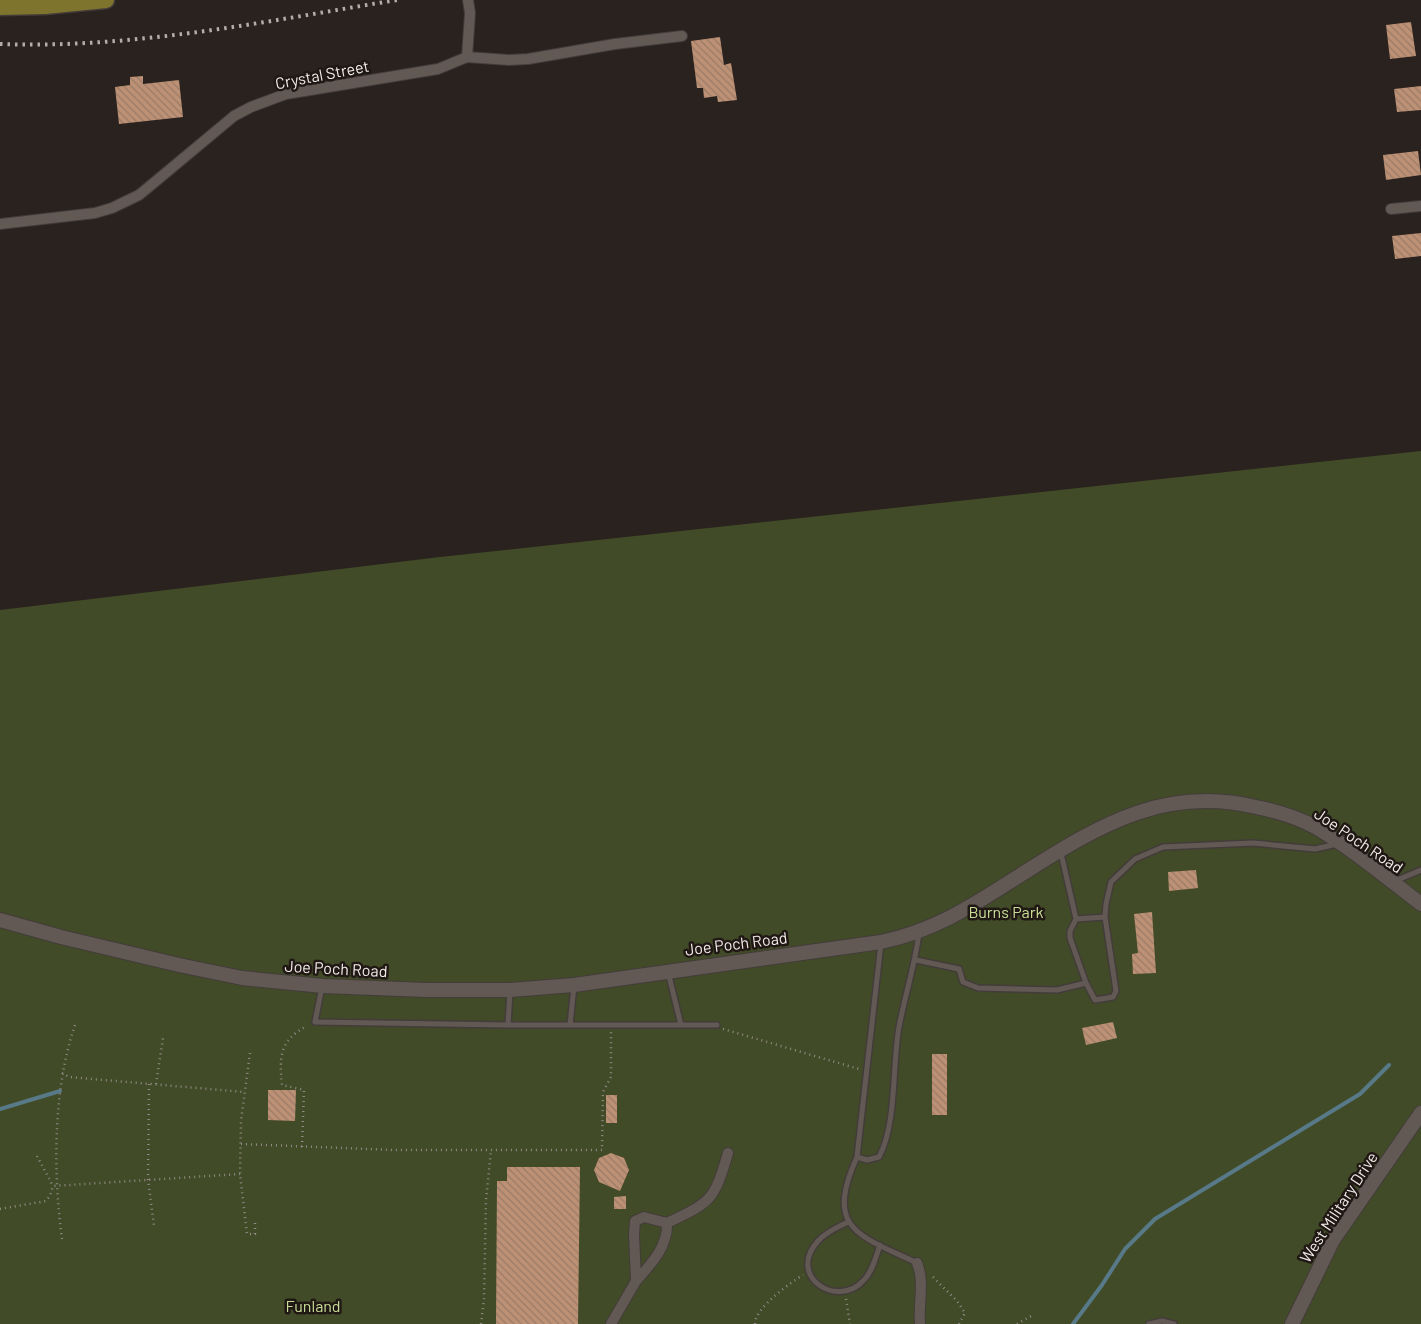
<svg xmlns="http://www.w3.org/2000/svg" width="1421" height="1324" font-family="Barlow,sans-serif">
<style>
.park{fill:#424b28}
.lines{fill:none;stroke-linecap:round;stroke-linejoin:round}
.stream{stroke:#577988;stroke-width:4}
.building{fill:url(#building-back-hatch)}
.service-casing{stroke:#433c3a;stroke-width:8}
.minor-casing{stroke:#433c3a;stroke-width:12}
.tertiary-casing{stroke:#433c3a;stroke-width:16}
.primary-casing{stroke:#433c3a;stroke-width:19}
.path{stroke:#918a86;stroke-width:2.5;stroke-dasharray:1 4;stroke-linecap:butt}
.service{stroke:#625954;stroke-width:5}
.minor{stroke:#625954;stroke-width:10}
.tertiary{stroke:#625954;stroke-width:14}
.primary{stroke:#7e742d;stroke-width:16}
.rail{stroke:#b4adaa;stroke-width:4;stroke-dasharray:2.5 5;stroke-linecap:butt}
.labels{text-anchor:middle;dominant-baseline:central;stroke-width:5;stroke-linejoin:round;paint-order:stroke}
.street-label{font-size:16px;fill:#f2ece9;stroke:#201814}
.park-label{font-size:16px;fill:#cade97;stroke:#201814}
</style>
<defs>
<pattern id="building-back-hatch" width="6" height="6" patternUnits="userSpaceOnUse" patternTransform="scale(1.25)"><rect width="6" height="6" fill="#bd9175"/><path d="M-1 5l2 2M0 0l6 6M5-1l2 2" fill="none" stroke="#9a7b67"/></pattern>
</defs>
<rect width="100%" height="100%" fill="#2a221e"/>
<path class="park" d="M1421,451v873h-1421v-714l440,-53z"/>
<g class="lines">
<path class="stream" d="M0,1109l60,-18
M1073,1324l29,-39 23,-36 30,-30 205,-125 29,-29"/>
</g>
<path class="building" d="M1411,22l5,34 -26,3 -4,-34z
M720,37l4,28 7,-2 6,37 -19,2 -1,-6 -13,2 -1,-10h-6l-6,-47z
M143,76v8l36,-4 4,37 -64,7 -4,-37 15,-2v-8z
M1421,86v24l-24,2 -3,-23z
M1418,151l3,24 -35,5 -3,-25z
M1421,233v23l-26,3 -3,-23z
M1196,870l2,18 -29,3 -1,-19z
M1152,912l4,61 -23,1 -1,-20 6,-1 -4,-39z
M1113,1022l4,16 -31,7 -4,-17z
M932,1054h15v61h-15z
M268,1090h28l-1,31 -27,-1z
M606,1095h11v28h-11z
M611,1153l13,5 5,12 -9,21 -21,-9 -5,-12 5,-12z
M507,1167h73l-2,157h-82l1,-143h10z
M626,1196v13h-12v-12z"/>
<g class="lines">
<defs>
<path id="service" d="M1061,853l15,66 29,-2
M1395,881l26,-11
M1076,919l-6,12v7l16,45 9,17 18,-3 3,-6 -11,-74 1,-13 5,-22 24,-23 28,-12 90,-4 62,6 22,-5
M881,943l-24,214c-33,73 2,78 60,106
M916,960l43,9 4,13 15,6 79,2 29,-7
M668,972l13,53
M322,987l-7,35 193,3h209
M508,1025l2,-34
M570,1025l4,-39
M857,1157l10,3 12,-3c18,-33 13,-92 20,-130 6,-32 16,-62 20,-94
M848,1222c-10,5 -22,10 -30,19 -32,35 19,69 46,39 9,-9 12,-24 16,-35
M1149,1324l13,-3 12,3"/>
<path id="minor" d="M467,57l3,-44 -2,-13
M1391,209l30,-3
M0,224l95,-11 17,-5 27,-13 17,-14 78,-65 17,-9 35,-13 152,-25 29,-12 42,3 19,-1 87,-15 67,-8
M667,1223c1,24 -16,41 -31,58l-2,-47 1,-13 9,-4 23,6c44,-21 47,-22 61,-70
M917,1263c8,19 1,41 3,61
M611,1324l25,-43"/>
<path id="tertiary" d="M0,920l61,17 118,28 63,13 81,8 103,4h84l64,-5 307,-43c60,-13 98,-41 149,-73 73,-46 137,-83 226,-62 20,4 43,11 61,21 37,22 70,50 104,76
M1292,1324l41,-84 88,-127"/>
<path id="primary" d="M0,7l45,-1 61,-6"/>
</defs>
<use href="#service" class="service-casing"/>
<use href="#minor" class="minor-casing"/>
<use href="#tertiary" class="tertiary-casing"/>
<use href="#primary" class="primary-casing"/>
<path class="path" d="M723,1029l136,40
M250,1053l-9,68 -1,53 7,60h8v-15
M62,1073l7,4 175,15
M149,1084l-1,95 6,47
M156,1084l7,-46
M241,1144l153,6h208l1,-58 8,-15v-45
M302,1147l2,-57 -22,-5c-3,-29 -2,-45 25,-59
M37,1156l16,30
M0,1209l46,-8 4,-5 3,-10 187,-12
M62,1239c-9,-68 -9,-150 13,-214
M933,1277l24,24 8,12 -6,11
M846,1299l4,25
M481,1324l3,-25 2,-99 5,-50
M755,1324c-1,-15 36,-42 48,-49
M1017,1324l14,-8"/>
<use href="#service" class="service"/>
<use href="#minor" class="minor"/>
<use href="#tertiary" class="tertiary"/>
<use href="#primary" class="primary"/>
<path class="rail" d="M0,44c133,5 267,-23 397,-44"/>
</g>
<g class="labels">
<g class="street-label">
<text transform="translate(322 74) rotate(-11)">Crystal Street</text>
<text transform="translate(1359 840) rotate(34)">Joe Poch Road</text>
<text transform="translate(736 943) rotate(-7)">Joe Poch Road</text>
<text transform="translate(336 968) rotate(3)">Joe Poch Road</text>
<text transform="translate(1338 1207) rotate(-57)">West Military Drive</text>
</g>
<g class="park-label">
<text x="1006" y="911">Burns Park</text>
<text x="313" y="1305">Funland</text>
</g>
</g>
</svg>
